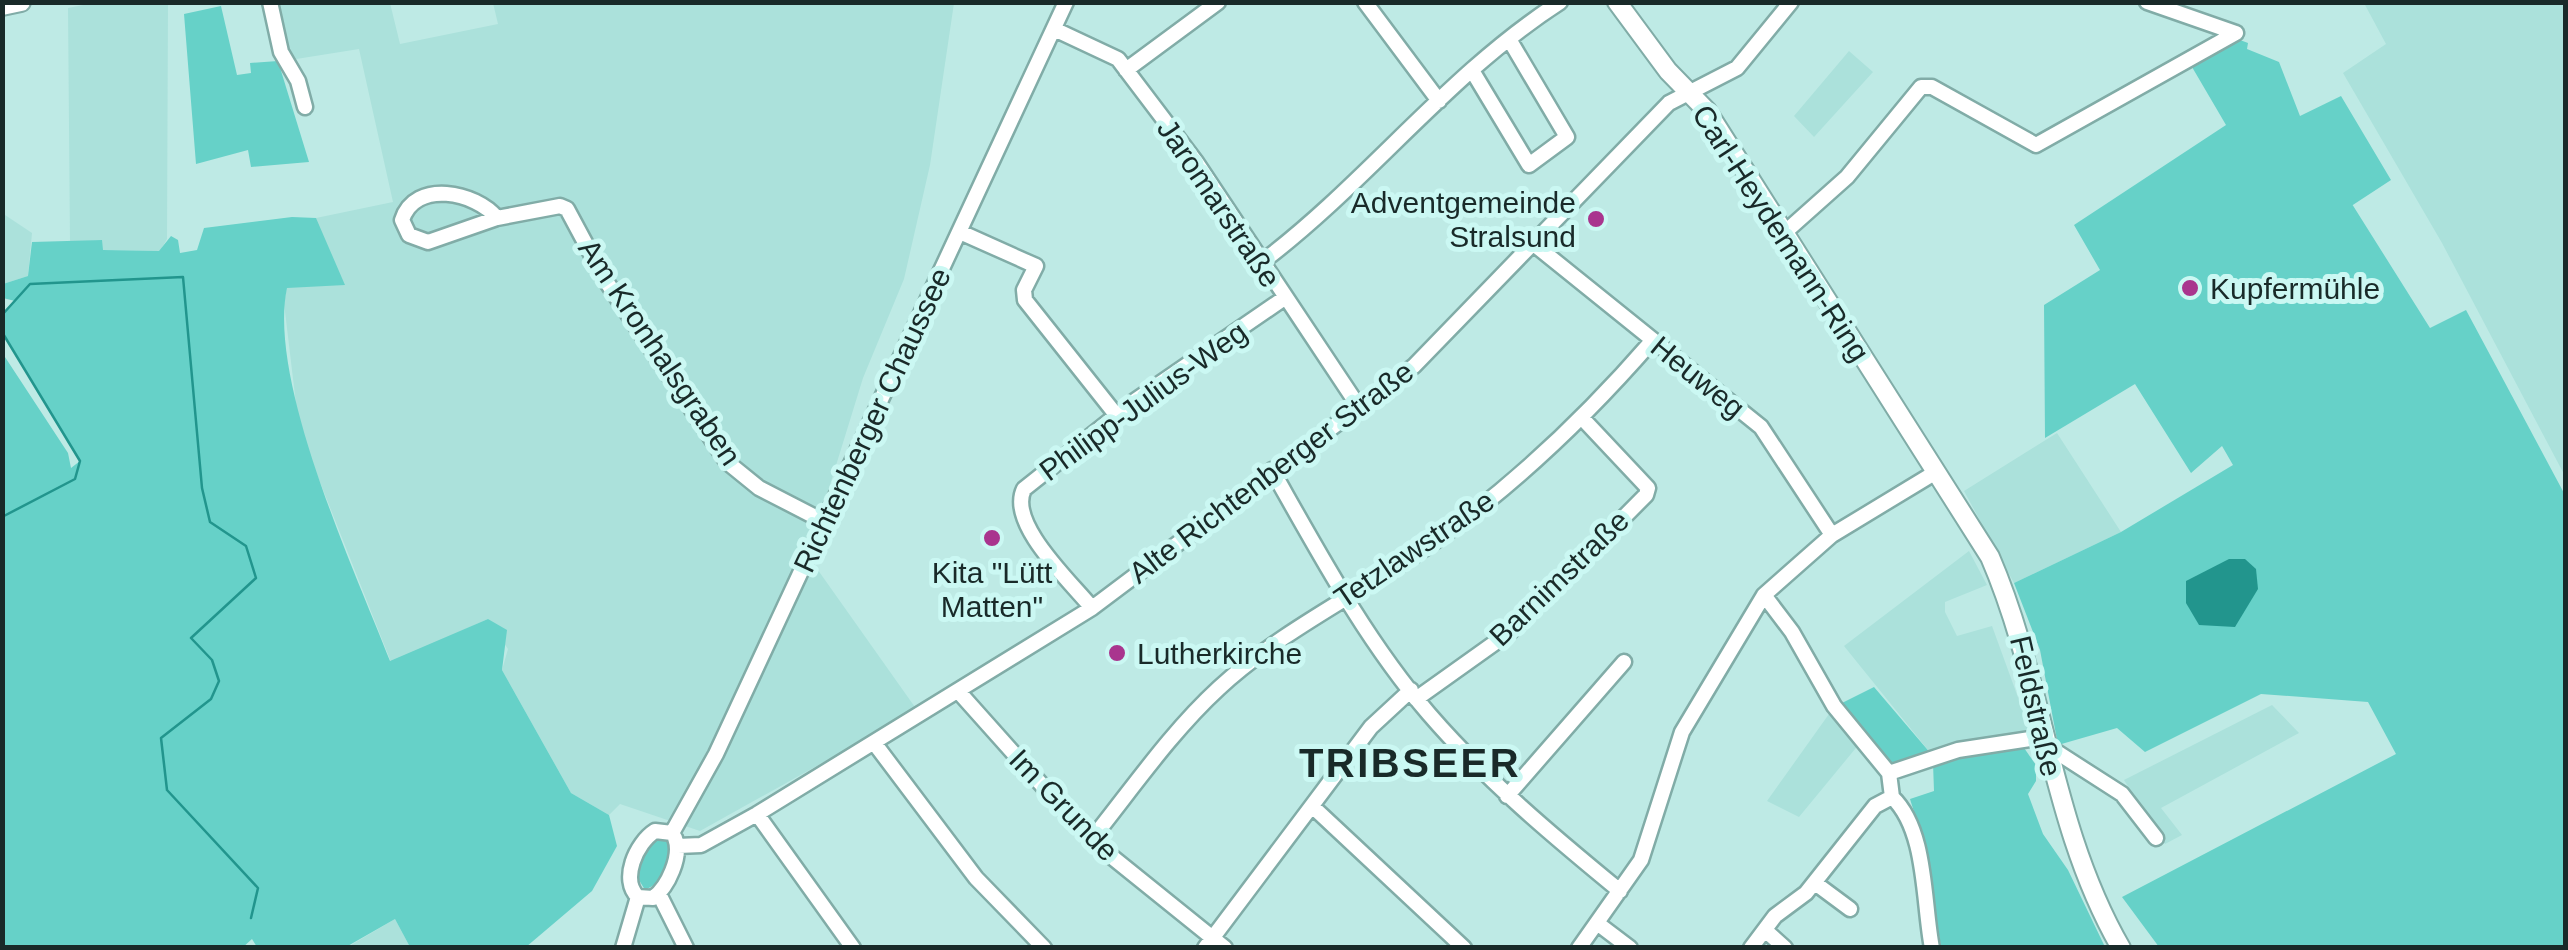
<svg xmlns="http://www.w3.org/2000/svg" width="2568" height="950" font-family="Arial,sans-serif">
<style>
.built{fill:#abe1db}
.green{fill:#66d1c8}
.water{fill:#22958d}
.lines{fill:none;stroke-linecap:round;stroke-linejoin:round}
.stream{stroke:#22958d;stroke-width:2.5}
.minor-casing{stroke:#81aca7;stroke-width:19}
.major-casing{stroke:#81aca7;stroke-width:22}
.minor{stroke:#fff;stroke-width:14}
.major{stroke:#fff;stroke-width:18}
.poi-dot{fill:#a9358e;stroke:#cbf8f3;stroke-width:4}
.labels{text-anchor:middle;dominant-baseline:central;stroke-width:10;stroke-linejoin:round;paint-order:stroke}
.poi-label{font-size:30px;fill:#192a29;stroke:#cbf8f3;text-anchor:start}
.street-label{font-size:30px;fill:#192a29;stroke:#cbf8f3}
.district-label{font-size:40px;font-weight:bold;letter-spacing:2.5px;fill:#192a29;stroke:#cbf8f3}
</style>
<rect width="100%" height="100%" fill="#beeae5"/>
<path class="built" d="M93,3h75l-1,236 -7,12 -58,-1v-10l-32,2 -2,-234z
M275,3h115l10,41 98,-20 -5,-21h461l-24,162 -26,114 -41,99 -55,178 109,154 -217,121 -80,-27 -11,11 -38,-22 -69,-123 6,-21 -20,-30 -97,43 -92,-233 -15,-126 3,-16 32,-53 -3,-16 77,-16 -34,-153 -69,11z
M2364,3h201v473l-123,-233 -99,-170 43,-29z
M1849,51l24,21 -59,65 -20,-21z
M2,213l30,20 -4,43 -25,8z
M2057,433l64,99 -107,51 -50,-92z
M1969,551l18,34 -42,17v10l12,24 35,-10 40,110 -100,19 -88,-109z
M2272,705l27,28 -138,75 21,27 -17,9 -41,-64z
M1829,714l31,29 -61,74 -32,-16z
M395,919l15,28 -64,1z"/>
<path class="green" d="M221,6l16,69 14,-2 -1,-10 28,-2 31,101 -58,5 -3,-17 -52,14 -12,-150z
M2240,40l8,3 -1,6 32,13 21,54 41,-20 50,84 -55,36 16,-12 78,124 36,-18 99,185v452h-406l-37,-50 274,-143 -28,-52 -107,-8 -116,58 -28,-24 -59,17 -18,-95 -26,-67 107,-51 112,-67 -11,-19 -31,27 -56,-89 -90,54 -1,-133 56,-35 -26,-45 152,-100 -34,-58z
M292,217l24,1 29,67 -58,3c-20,93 68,283 103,373l98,-42 19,11 -5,40 69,123 38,22 8,31 -25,45 -66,56h-116l-15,-28 -49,28h-89l-5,-8 -10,9 -239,-1v-593l65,99 3,15 9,-7 -77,-129v-17l12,-14 -12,-3v-14l25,-8 4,-34 70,-2 1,10 56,1 12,-15 7,4 2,13 17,-3 7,-22z
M1874,687l58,68 -42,11 -52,-61z
M2022,745l14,20v16l-8,13 15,40 25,36 37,77h-164l-17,-103 -14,-45 24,-8 -1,-28z
M658,839l10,3 3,9 -13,32 -13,7 -9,-15 14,-31z"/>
<path class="water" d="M2229,559h16l11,10 2,20 -23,38 -36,-2 -13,-22v-22z"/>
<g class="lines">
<path class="stream" d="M2,315l28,-31 153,-7 19,211 8,34 36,24 10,32 -65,60 21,22 7,21 -8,18 -50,39 6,52 91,98 -7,30
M2,332l78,129 -5,18 -73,38"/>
<defs>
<path id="minor" d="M270,2l11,50 17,29 7,26
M1365,2l74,99
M2147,2l89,31
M1054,29l64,30 78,103 163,245
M1126,70l92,-68
M1473,72l56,93 38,-28 -58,-98
M497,218c-21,-26 -82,-39 -95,2l7,15 19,7 69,-24 63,-12 7,3 37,69 123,184 32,26 66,34
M960,232l76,34 -12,24 1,10 92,116
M1783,234l64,-57 74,-90h11l104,58 200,-112
M1535,245l226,182 71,108
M1262,262c105,-79 186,-188 298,-260
M1272,470c47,83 94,171 157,244 57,66 124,122 191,177
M1764,595l28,37 42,74 55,67 3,24c35,33 31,105 40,151
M1092,608c-22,-27 -85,-85 -68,-119l112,-89 147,-101
M958,691l133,149 134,108
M1416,699l94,-67 136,-137 2,-7 -64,-68
M875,744l101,134 68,70
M2047,753l8,-2 67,43 34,44
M1889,773l69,-23 85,-13
M1507,796l117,-134
M1312,806l152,142
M757,814l96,134
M672,833l44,-79 350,-752
M1091,840c41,-51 80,-108 128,-152 64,-59 144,-96 215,-146 82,-58 152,-125 218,-201
M678,846l23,-1 56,-31 335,-206 322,-242 255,-263 68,-35 54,-66
M1815,883l35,26
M659,894l27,54
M638,897c-18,-17 -2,-54 17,-66l17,2
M638,897l15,1c15,-11 29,-42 22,-60
M1597,923l33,25
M1765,930l20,18
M623,948l15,-51
M1205,948l166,-221 40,-37
M1579,948l62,-88 41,-128 82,-137 68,-60 104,-63
M1751,948l24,-32 31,-23 69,-87 17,-9"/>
<path id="major" d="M1617,2l51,69 39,40 283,446c55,127 60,268 131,391
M2,6l19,-4"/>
</defs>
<use href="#minor" class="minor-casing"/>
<use href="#major" class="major-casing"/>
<use href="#minor" class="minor"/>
<use href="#major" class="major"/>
</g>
<g class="poi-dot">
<circle cx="1596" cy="219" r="10"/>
<circle cx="2190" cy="288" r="10"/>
<circle cx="992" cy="538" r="10"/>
<circle cx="1117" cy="653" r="10"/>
</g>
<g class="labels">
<g class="poi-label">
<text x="1576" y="202" text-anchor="end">Adventgemeinde<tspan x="1576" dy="34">Stralsund</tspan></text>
<text x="2210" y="288">Kupfermühle</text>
<text x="992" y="572" text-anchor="middle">Kita "Lütt<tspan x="992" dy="34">Matten"</tspan></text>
<text x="1137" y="653">Lutherkirche</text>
</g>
<g class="street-label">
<text transform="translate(1219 203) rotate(56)">Jaromarstraße</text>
<text transform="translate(1781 233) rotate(57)">Carl-Heydemann-Ring</text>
<text transform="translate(660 352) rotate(56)">Am Kronhalsgraben</text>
<text transform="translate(1698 377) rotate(39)">Heuweg</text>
<text transform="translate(1143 401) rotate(-36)">Philipp-Julius-Weg</text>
<text transform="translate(872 420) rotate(-65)">Richtenberger Chaussee</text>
<text transform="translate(1271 472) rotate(-37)">Alte Richtenberger Straße</text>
<text transform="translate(1414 549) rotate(-34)">Tetzlawstraße</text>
<text transform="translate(1559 578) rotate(-44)">Barnimstraße</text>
<text transform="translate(2036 706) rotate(77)">Feldstraße</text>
<text transform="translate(1064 805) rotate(46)">Im Grunde</text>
</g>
<g class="district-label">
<text x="1410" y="763">TRIBSEER</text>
</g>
</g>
<rect width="2568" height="950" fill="none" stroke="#192a29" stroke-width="10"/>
</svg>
